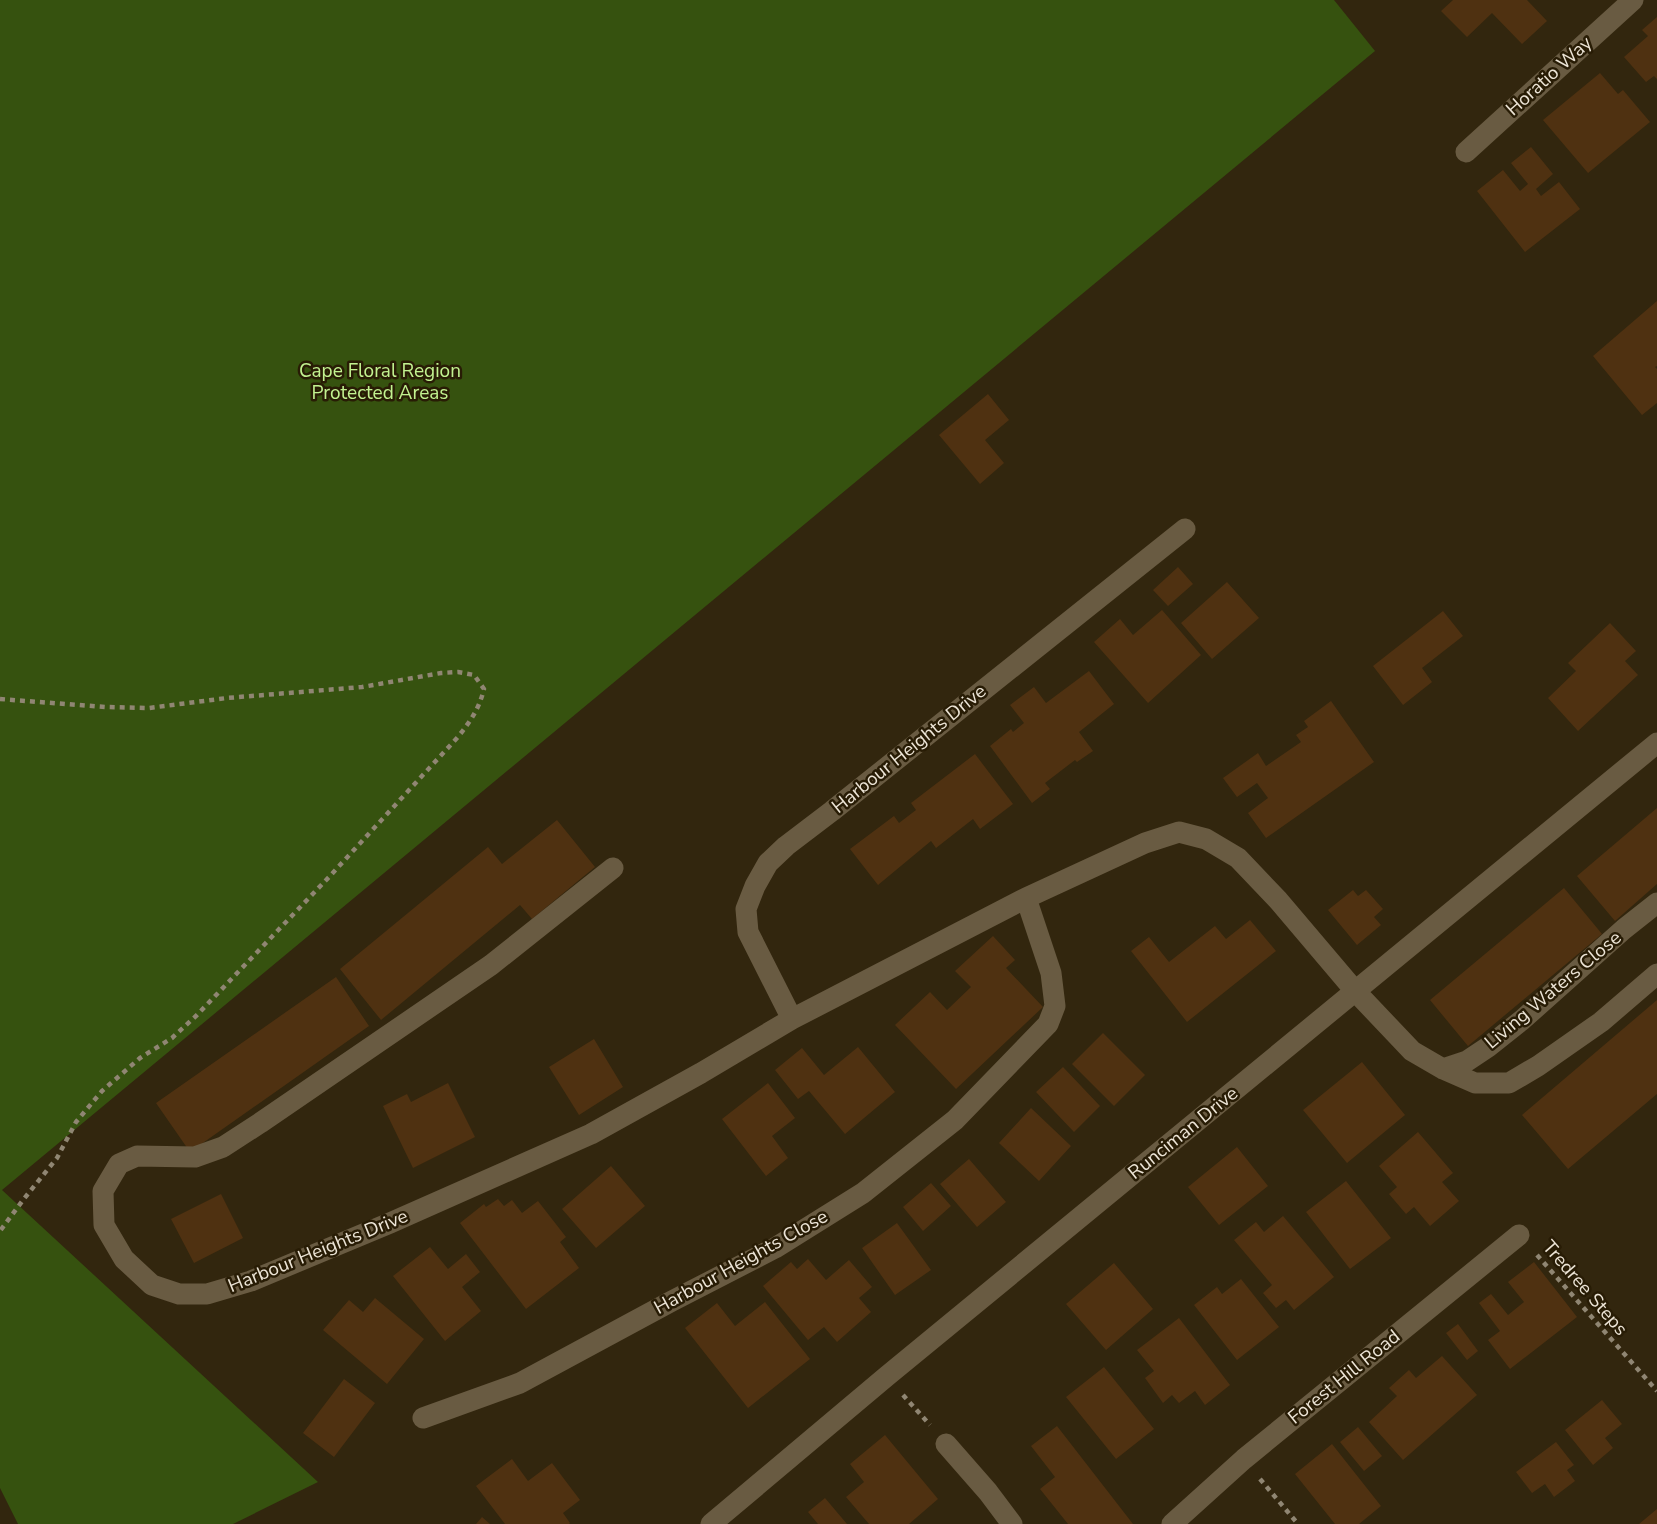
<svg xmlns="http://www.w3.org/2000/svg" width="1657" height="1524" font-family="'Nunito Sans',sans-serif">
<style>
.green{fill:#36520f}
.building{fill:#4f3111}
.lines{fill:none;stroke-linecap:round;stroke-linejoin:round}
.path{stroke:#908673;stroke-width:4.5;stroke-dasharray:5 5;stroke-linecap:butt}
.minor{stroke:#695b42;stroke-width:21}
.labels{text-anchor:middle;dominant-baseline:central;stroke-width:5;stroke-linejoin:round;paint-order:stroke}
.street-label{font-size:19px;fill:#ece4d6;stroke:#281c05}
.park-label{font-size:19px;fill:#c2f290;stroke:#281c05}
</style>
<rect width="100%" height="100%" fill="#32260e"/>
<path class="green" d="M0,0h1334l41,51 -1373,1139 316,292 -85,42h-215l-18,-36z"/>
<path class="building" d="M1453,0h74l20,21 -25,23 -30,-31 -25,24 -26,-26z
M1657,17v62l-3,-3 -8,6 -22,-25 24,-21 -6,-6z
M1600,73l18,21 5,-4 27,32 -62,51 -45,-53z
M1531,147l22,27 -17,15 5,7 18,-14 21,27 -55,43 -48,-61 26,-21 17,21 8,-7 -17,-21z
M1657,301v65l-2,1 2,2v34l-15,12 -49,-59z
M988,394l21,26 -24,20 19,23 -24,21 -41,-49z
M1178,567l15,17 -25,22 -15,-16z
M1227,582l32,36 -47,41 -31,-36z
M1162,610l39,45 -53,48 -54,-61 26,-23 13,16z
M1443,611l20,25 -41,32 10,14 -29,23 -30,-39z
M1610,623l26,28 -11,10 13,14 -60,56 -30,-33 28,-27 -8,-8z
M1089,671l25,33 -35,28 14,19 -16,11 -2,-2 -30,23 5,6 -18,14 -42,-57 21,-17 2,3 11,-9 -14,-18 24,-18 12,16z
M1331,701l43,61 -108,76 -18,-25 20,-15 -11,-15 -20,14 -14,-19 35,-25 8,13 35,-24 -5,-7 12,-8 -4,-6z
M975,754l38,50 -33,25 -7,-10 -37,29 -5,-7 -53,44 -28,-36 44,-33 5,7 17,-13 -5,-7z
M1657,808v76l-42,37 -38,-45z
M557,820l38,47 -63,52 -12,-14 -139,115 -41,-51 148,-122 14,17z
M1564,888l38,46 -134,112 -38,-46z
M1353,890l5,6 8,-6 17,19 -9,8 7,8 -24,20 -29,-35z
M1250,920l26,31 -89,71 -56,-71 18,-14 20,25 46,-36 11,13z
M993,936l22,24 -9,8 37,39 -87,82 -61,-64 35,-33 17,18 24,-23 -16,-16z
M336,977l33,49 -179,126 -34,-49z
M1657,1000v94l-89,75 -46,-54z
M1103,1033l42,42 -31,31 -42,-42z
M594,1039l29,48 -44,28 -30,-48z
M858,1047l37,45 -50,42 -36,-43 -11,8 -23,-29 27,-22 22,27z
M1362,1062l43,53 -58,48 -44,-53z
M1063,1067l37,39 -26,26 -38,-40z
M448,1083l27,54 -62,31 -30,-62 24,-12 4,8z
M768,1083l27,35 -23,18 16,22 -22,18 -44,-57z
M1031,1108l40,38 -32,35 -40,-38z
M1418,1132l35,41 -11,9 17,19 -29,25 -16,-19 -8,7 -17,-20 8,-7 -18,-21z
M1237,1147l31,39 -49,39 -31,-38z
M969,1159l37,43 -29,25 -37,-43z
M611,1166l34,40 -49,42 -34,-39z
M1346,1181l45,57 -41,31 -44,-57z
M931,1183l20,23 -28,25 -20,-24z
M221,1194l22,44 -49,25 -23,-44z
M498,1199l6,7 8,-6 10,13 16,-12 28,36 -6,5 19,26 -53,41 -66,-86 24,-19 2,3z
M1283,1216l51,61 -40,33 -8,-10 -10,8 -13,-15 9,-8 -38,-45 22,-18 8,10z
M897,1223l34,47 -36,25 -33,-47z
M430,1247l18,22 18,-15 14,18 -18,15 19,24 -36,30 -52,-65z
M808,1259l18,21 23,-20 23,27 -13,11 12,14 -34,30 -13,-15 -16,13 -45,-54 28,-24 6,7z
M1534,1262l43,55 -67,52 -22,-29 12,-9 -21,-28 12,-9 17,21 16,-13 -16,-20z
M1114,1263l39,46 -47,41 -40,-46z
M1241,1279l38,48 -42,33 -43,-55 23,-18 5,7z
M375,1298l49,41 -37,45 -64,-54 26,-30 14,12z
M765,1302l45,57 -62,49 -63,-80 32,-25 18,23z
M1179,1318l51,67 -25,20 -10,-14 -16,12 -7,-8 -9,8 -18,-25 9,-7 -17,-21z
M1458,1324l20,27 -11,9 -21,-27z
M1442,1356l35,39 -74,65 -34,-38 28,-26 -8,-8 20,-18 7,8z
M1104,1367l50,62 -38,30 -50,-62z
M344,1379l31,24 -41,54 -31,-24z
M1602,1400l20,24 -17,14 8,10 -20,17 -28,-35z
M1057,1426l76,98h-65l-28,-35 15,-12 -24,-31z
M1358,1427l24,29 -18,15 -24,-29z
M885,1435l53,64 -29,25h-40l-23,-27 18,-15 -14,-18z
M1556,1442l18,23 -7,5 8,11 -21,16 -9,-13 -13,9 -16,-21z
M1332,1444l49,62 -22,18h-24l-40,-50z
M512,1459l16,22 24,-18 28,37 -17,13 7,10 -1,1h-64l-29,-38z
M825,1498l22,26h-29l-10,-12z
M1657,1509v15h-18z
M482,1517l8,7h-14z"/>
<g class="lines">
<path class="path" d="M0,699l105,8 44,1 78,-10 135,-11 79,-14 17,-1 16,3 10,14c-5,20 -14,33 -27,49l-128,139 -132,138 -25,23 -32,20 -38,33 -26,31 -19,36 -34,42 -23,31
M1537,1255l120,136
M903,1395l27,30
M1260,1479l38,45"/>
<path class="minor" d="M1466,152l167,-152
M613,868l-122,97 -231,158 -37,24 -28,10 -58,-1 -18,8 -16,27 1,34 20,34 28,26 27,9h28l44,-13 139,-58 201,-89 110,-61 91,-54 234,-121 119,-55 34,-11 27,7 32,19 40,42 78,92 56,59 31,18 32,14h34l29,-17 63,-44 56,-48
M792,1019l-44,-87 -2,-23 9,-23 13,-23 18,-17 46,-35 353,-282
M1443,1069l24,-8 21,-14 34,-27 102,-91 33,-26
M423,1418l97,-35 152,-82 103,-53 88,-55 92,-73 93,-96 7,-18 -4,-33 -25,-75
M946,1444l42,48 24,32
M711,1524l176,-148 770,-633
M1172,1524l72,-65 275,-224"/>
</g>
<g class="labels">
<g class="street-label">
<text transform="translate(1549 76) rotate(-42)">Horatio Way</text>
<text transform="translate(909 749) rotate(-39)">Harbour Heights Drive</text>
<text transform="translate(1553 990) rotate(-40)">Living Waters Close</text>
<text transform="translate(1183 1133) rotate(-39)">Runciman Drive</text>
<text transform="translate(318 1251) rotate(-22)">Harbour Heights Drive</text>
<text transform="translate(741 1262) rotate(-29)">Harbour Heights Close</text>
<text transform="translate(1585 1288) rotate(49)">Tredree Steps</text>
<text transform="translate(1344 1377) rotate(-39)">Forest Hill Road</text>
</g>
<g class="park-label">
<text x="380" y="371">Cape Floral Region<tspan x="380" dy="22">Protected Areas</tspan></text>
</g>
</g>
</svg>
